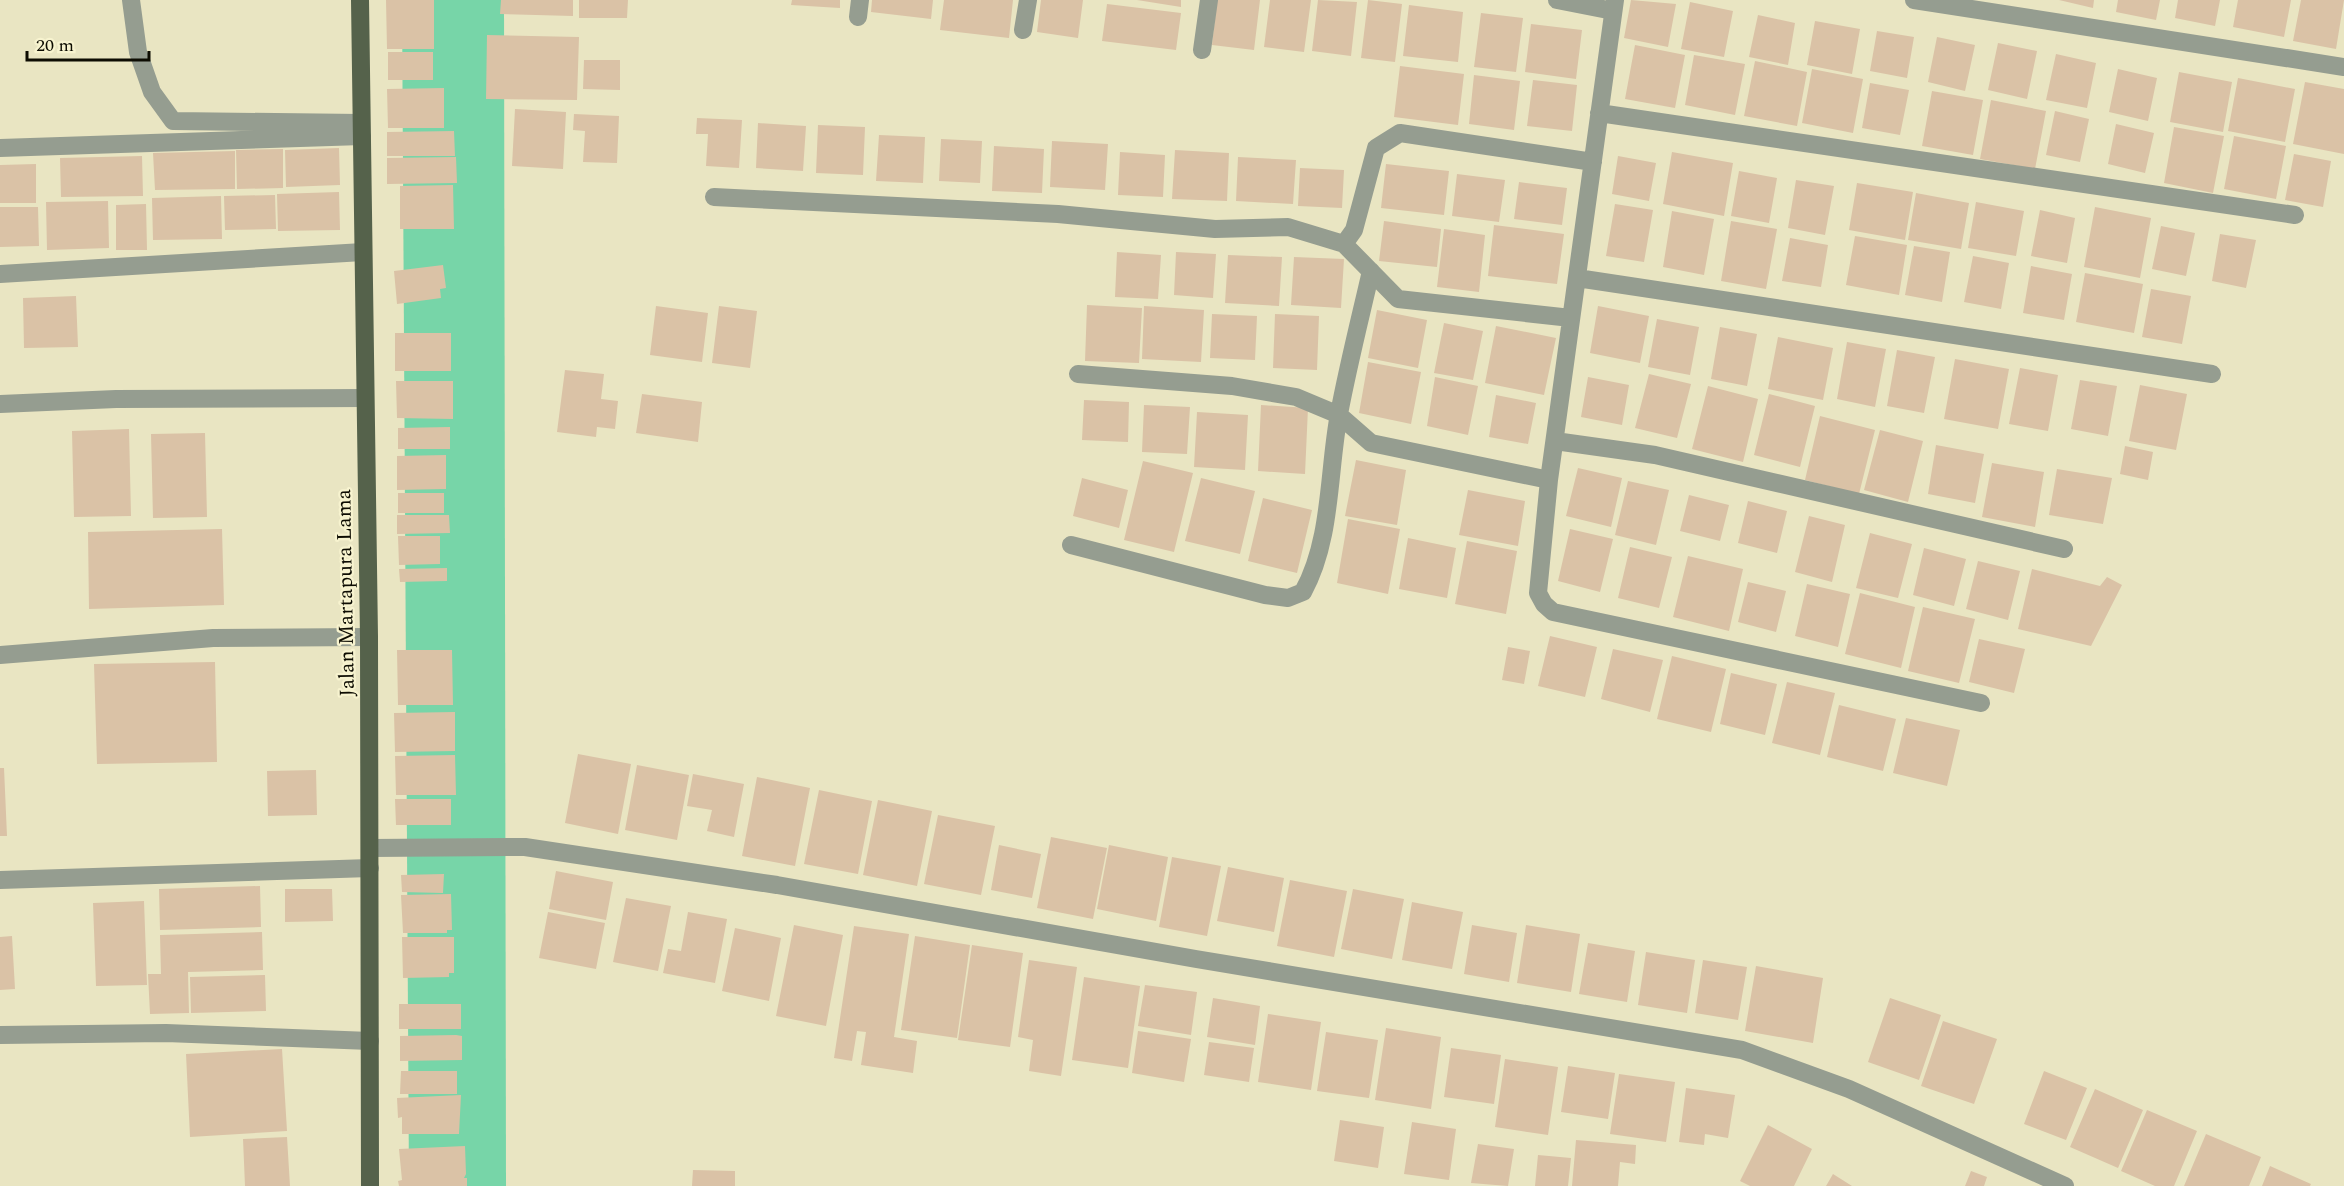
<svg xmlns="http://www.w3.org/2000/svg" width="2344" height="1186" font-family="Spectral,serif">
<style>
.water{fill:#77d5a8}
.building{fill:#dac2a6}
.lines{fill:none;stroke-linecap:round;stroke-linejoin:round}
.minor{stroke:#959d90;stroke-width:18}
.major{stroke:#55624b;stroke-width:18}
.labels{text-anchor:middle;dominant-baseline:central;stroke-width:4.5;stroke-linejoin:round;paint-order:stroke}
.street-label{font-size:21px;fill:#0d0c02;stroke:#f7f3cf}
</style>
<rect width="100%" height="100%" fill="#e9e5c2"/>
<path class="water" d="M402,0h102l2,1186h-97z"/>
<path class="building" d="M386,0h48v49h-47z
M501,0h72v16l-73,-2z
M579,0h49l-1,18h-48z
M792,0h48v8l-49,-3z
M872,0h61l-2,19 -60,-7z
M944,0h69l-4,38 -69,-8z
M1041,0h42l-5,38 -41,-6z
M1137,0h44v7z
M1217,0h43l-6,50 -42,-5z
M1270,0h41l-7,52 -40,-5z
M1318,0l39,2 -6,54 -39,-5z
M1368,0l34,4 -7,58 -34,-4z
M1631,0l45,4 -8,43 -44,-9z
M2059,0h35l-1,8z
M2118,0h42l-4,20 -40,-8z
M2178,0h42l-5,26 -40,-8z
M2238,0h53l-7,37 -51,-10z
M2301,0h43l-8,49 -43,-8z
M1690,2l43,9 -9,46 -43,-8z
M1107,4l74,9 -5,37 -74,-9z
M1409,5l54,7 -5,50 -55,-6z
M1481,13l42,5 -7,54 -42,-5z
M1758,15l37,8 -7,42 -39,-8z
M1815,21l45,8 -8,45 -45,-9z
M1531,24l51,6 -6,49 -51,-7z
M1877,31l37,6 -7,41 -37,-7z
M487,35l92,2 -2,63 -91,-1z
M1937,37l38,8 -10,46 -37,-9z
M1998,43l39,8 -10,48 -39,-9z
M1635,45l50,10 -10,53 -50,-9z
M388,52h45v28h-45z
M2056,54l40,9 -9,45 -41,-8z
M1694,55l51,9 -10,51 -50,-10z
M584,60h36v30l-37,-1z
M1755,61l52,11 -10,54 -53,-10z
M1400,66l64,8 -6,51 -64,-8z
M1812,69l51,10 -10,54 -51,-10z
M2118,69l39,9 -9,43 -39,-9z
M2179,72l53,10 -9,50 -53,-10z
M1474,75l46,6 -6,49 -45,-6z
M2238,78l57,11 -10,53 -57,-11z
M1533,80l44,5 -5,46 -45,-5z
M2305,82l39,7v65l-51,-10z
M1870,83l39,7 -9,45 -38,-7z
M444,88v40h-56l-1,-39z
M1932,91l51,9 -10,55 -51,-9z
M1991,100l55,11 -11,58 -55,-10z
M515,109l51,3 -3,57 -51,-3z
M2055,111l34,8 -9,43 -34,-7z
M574,114l45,2 -2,47 -34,-1 2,-31 -12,-1z
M697,118l45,2 -3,48 -33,-2 2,-32h-12z
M758,123l48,3 -3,45 -47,-3z
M2116,124l38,9 -9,40 -37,-9z
M818,125l47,2 -2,48 -47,-2z
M2174,127l50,9 -11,57 -49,-10z
M454,131l1,25h-68v-24z
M879,135l46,2 -2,46 -47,-2z
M2234,136l52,10 -10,53 -52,-10z
M941,139l41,2 -2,42 -41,-2z
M1052,141l56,3 -3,46 -55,-3z
M994,146l50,3 -2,44 -50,-2z
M339,148l1,37 -54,2 -1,-37z
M283,149v39l-46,1 -1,-39z
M1175,150l54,3 -2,48 -55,-2z
M235,151v38l-80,1 -2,-37z
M1120,152l45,3 -2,42 -45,-2z
M1672,152l61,11 -9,53 -61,-12z
M2294,154l37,7 -8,46 -38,-7z
M142,156l1,40 -82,1 -1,-39z
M1618,156l38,7 -7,38 -37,-7z
M456,157l1,26 -70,1v-26z
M1238,157l58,3 -3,44 -57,-3z
M36,164v39h-36v-38z
M1386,164l63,7 -5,44 -63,-7z
M1300,168l44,2 -2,38 -44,-2z
M1739,171l38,7 -8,45 -38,-7z
M1457,174l48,6 -6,42 -47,-6z
M1796,180l38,6 -9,49 -37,-7z
M1519,182l48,6 -5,37 -48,-6z
M1857,183l56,9 -8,48 -56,-10z
M453,185l1,44h-54v-43z
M339,192l1,38 -62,1 -1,-37z
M1916,193l53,10 -8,46 -53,-9z
M275,195l1,34 -51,1 -1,-34z
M221,196l1,43 -69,1 -1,-42z
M108,201l1,47 -62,2 -1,-48z
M1976,202l48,9 -8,45 -48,-8z
M146,204l1,46h-31v-45z
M1615,204l38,6 -9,52 -38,-6z
M0,207h38l1,39 -39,1z
M2095,207l56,11 -11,60 -56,-11z
M2040,210l35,8 -8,45 -36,-7z
M1672,211l42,8 -10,56 -41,-8z
M1384,221l57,8 -4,38 -58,-6z
M1731,221l46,8 -11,60 -45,-8z
M1494,225l70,9 -7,50 -69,-8z
M2161,226l34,7 -9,43 -34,-7z
M1444,229l41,6 -6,57 -42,-5z
M2220,234l36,6 -10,48 -34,-7z
M1855,236l52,9 -8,50 -53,-10z
M1790,238l38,7 -7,42 -39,-6z
M1914,246l36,6 -8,50 -37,-7z
M1117,252l44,3 -3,44 -43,-2z
M1176,252l40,2 -3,44 -39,-3z
M1228,255l54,2 -3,49 -54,-3z
M1973,256l36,7 -8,46 -37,-7z
M1294,257l50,2 -3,49 -50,-3z
M443,265l3,23 -6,1 1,9 -44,6 -3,-33z
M2031,266l41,8 -8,46 -41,-7z
M2085,273l58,11 -9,49 -58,-11z
M2151,289l40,7 -9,48 -40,-7z
M76,296l2,51 -54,1 -1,-50z
M1087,305l55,3 -3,55 -54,-2z
M656,306l52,7 -6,49 -52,-7z
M719,306l38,5 -7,57 -38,-5z
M1144,306l60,4 -3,52 -59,-3z
M1598,306l51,10 -9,47 -50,-10z
M1377,310l50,10 -9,48 -50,-10z
M1212,314l45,2 -2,44 -45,-2z
M1275,314l44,2 -2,54 -44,-2z
M1657,319l42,8 -9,48 -42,-8z
M1444,323l39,8 -10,49 -39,-7z
M1496,326l60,12 -12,57 -59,-12z
M1720,327l37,7 -10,52 -36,-7z
M395,333h56v38h-56z
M1778,337l55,11 -10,52 -55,-11z
M1847,342l39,7 -11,58 -38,-8z
M1897,350l38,7 -11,56 -37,-7z
M1955,359l54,10 -11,60 -54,-10z
M1368,362l53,10 -10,52 -52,-11z
M2020,368l38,7 -10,56 -39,-7z
M565,370l39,4 -3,25 17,2 -3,28 -18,-2 -1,10 -39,-5z
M1649,374l42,10 -14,54 -42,-10z
M1435,377l43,9 -10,49 -41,-9z
M1588,377l41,8 -7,40 -41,-8z
M2080,380l37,6 -9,50 -37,-7z
M396,381h57v38l-56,-1z
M2140,385l47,9 -11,56 -47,-9z
M1708,386l50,13 -15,63 -51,-13z
M642,394l60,8 -4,40 -62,-9z
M1769,394l46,12 -15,61 -46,-12z
M1496,395l40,8 -8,41 -39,-7z
M1084,400l45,2 -1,40 -46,-2z
M1144,405l46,2 -3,47 -45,-2z
M1261,405l47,3 -3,66 -47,-3z
M1197,412l51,3 -3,55 -51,-3z
M1820,416l55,14 -16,64 -54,-14z
M450,427v22h-52v-21z
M129,429l2,87 -57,1 -2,-86z
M1880,430l43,11 -15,61 -44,-12z
M205,433l2,84 -54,1 -2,-84z
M1936,445l48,9 -9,49 -47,-9z
M2125,446l28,6 -5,28 -28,-6z
M446,455v34l-49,1v-34z
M1356,460l50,10 -9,55 -52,-9z
M1143,461l50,12 -19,79 -50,-12z
M1992,463l52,9 -9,55 -53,-10z
M1578,468l44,10 -11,49 -45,-11z
M2057,469l55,9 -9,46 -54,-9z
M1082,478l46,12 -9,38 -46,-12z
M1201,478l54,13 -15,63 -55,-13z
M1628,481l41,9 -13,55 -41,-10z
M1468,490l57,11 -7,45 -59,-11z
M398,493h46v20h-46z
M1689,495l40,10 -9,36 -40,-10z
M1263,498l49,12 -15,63 -49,-12z
M1748,501l39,10 -10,42 -39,-10z
M397,515h52l1,18 -53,1z
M1809,516l36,9 -13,57 -37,-10z
M1348,519l52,10 -12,65 -51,-11z
M222,529l2,76 -135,4 -1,-77z
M1570,529l43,10 -13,53 -42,-11z
M1870,533l42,11 -14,54 -42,-10z
M398,536h42v28l-41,1z
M1408,538l48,10 -9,50 -48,-9z
M1467,541l50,10 -11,63 -51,-10z
M1630,547l42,10 -13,51 -41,-10z
M1924,548l42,11 -12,47 -41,-11z
M1688,556l55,13 -14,62 -56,-14z
M1978,561l42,10 -12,49 -42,-11z
M447,568v13l-47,1 -1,-13z
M2032,569l68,17 7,-9 15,8 -31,61 -73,-17z
M1748,582l38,9 -10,41 -38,-10z
M1807,584l43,10 -12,53 -43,-11z
M1860,593l55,14 -14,61 -56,-14z
M1923,607l52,12 -16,64 -51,-12z
M1550,636l47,11 -12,50 -47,-11z
M1979,639l46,10 -11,44 -45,-11z
M1508,647l22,4 -6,33 -22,-4z
M1613,649l50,11 -13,52 -49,-13z
M397,650h55l1,55h-55z
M1672,656l54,13 -15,63 -54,-13z
M215,662l2,100 -120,2 -3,-100z
M1731,673l46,11 -12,51 -45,-11z
M1787,682l48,11 -15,62 -48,-12z
M1839,705l57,14 -13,52 -56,-14z
M455,712v39l-60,1 -1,-39z
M1906,718l54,12 -13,56 -54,-13z
M578,754l53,10 -13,70 -53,-11z
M455,755l1,40h-60l-1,-39z
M637,765l52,10 -12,65 -52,-10z
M0,768h4l3,68h-7z
M316,770l1,45 -49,1 -1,-45z
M693,774l51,10 -10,53 -27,-6 5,-21 -25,-4z
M757,777l53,11 -15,78 -53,-10z
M819,790l53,11 -14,73 -54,-10z
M395,799h56v26h-55z
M878,800l54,11 -15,75 -54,-11z
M938,815l57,11 -14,69 -57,-11z
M1051,837l56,11 -14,71 -56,-11z
M999,845l42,9 -9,44 -41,-8z
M1109,845l59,12 -12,64 -59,-12z
M1172,857l49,9 -14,70 -48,-9z
M1228,867l56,11 -10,54 -57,-11z
M556,871l57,11 -7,38 -57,-11z
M444,874l-1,19 -41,-1 -1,-17z
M1290,880l57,11 -13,66 -57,-11z
M260,886l1,41 -101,3 -1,-41z
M285,889h47l1,32 -48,1z
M1353,889l51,10 -12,60 -51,-10z
M451,894l1,36h-5v3h-44l-2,-38z
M626,898l45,8 -13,65 -45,-9z
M144,901l3,84 -51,1 -3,-83z
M1412,902l51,10 -11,57 -50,-9z
M548,912l57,11 -9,46 -57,-11z
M688,912l39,7 -12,64 -52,-10 5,-24 13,2z
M794,925l49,10 -17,91 -50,-10z
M1472,925l45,8 -8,49 -45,-8z
M1526,925l54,9 -9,58 -54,-9z
M854,926l55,8 -15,103 23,4 -4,32 -52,-8 5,-33 -9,-1 -5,30 -18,-3z
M735,928l46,10 -12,63 -47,-10z
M262,932l1,38 -75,2 1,41 -39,1 -2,-40h13l-1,-39z
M12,936l3,53 -15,1v-53z
M915,936l55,9 -13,93 -56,-8z
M402,937h52v36h-5v4l-46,1z
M1588,943l47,8 -8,51 -48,-8z
M972,945l51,8 -13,94 -52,-7z
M1646,952l49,8 -8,53 -49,-8z
M1029,960l48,7 -16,109 -32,-5 4,-31 -15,-3z
M1703,960l44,7 -9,53 -43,-7z
M1756,966l67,12 -10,65 -68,-12z
M265,975l1,36 -75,2 -1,-36z
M1084,977l56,9 -12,82 -56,-8z
M1145,985l52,7 -6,43 -53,-9z
M1213,998l47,8 -5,39 -48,-8z
M1890,998l51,17 -22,65 -51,-18z
M399,1004h62v25h-62z
M1268,1014l53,8 -10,68 -53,-8z
M1943,1021l54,18 -23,65 -53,-18z
M1386,1028l55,9 -10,72 -56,-9z
M1138,1031l53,8 -7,43 -52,-9z
M1326,1032l52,8 -9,58 -52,-7z
M456,1035l6,1v24l-62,1v-25z
M1209,1042l45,6 -5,34 -45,-7z
M1451,1048l50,7 -7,49 -50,-7z
M282,1049l5,82 -97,6 -4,-83z
M1505,1059l53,8 -10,68 -53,-8z
M1568,1066l47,7 -7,46 -47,-7z
M401,1071h56v23h-57z
M2044,1071l43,17 -21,52 -42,-16z
M1619,1074l56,8 -9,60 -56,-8z
M1686,1088l49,7 -7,43 -23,-4 -1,11 -25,-3z
M2095,1089l48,21 -25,58 -48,-21z
M461,1095l-2,39h-57v-17l-4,1 -1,-20z
M2147,1110l50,21 -23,55h-19l-34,-15z
M1340,1120l44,7 -6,41 -44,-7z
M1412,1122l44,7 -7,51 -45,-6z
M1768,1125l44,24 -18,37h-44l-10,-5z
M2206,1134l55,23 -12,29h-65z
M287,1137l3,49h-45l-2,-47z
M1576,1140l60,5 -1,19 -15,-2 -2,24h-46z
M1478,1144l36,5 -6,37 -37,-3z
M465,1146l1,28 -2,4h3v8h-68l-1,-5 4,-1 -3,-31z
M1538,1155l33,3 -3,28h-33z
M2270,1166l41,18 -1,2h-48z
M693,1170l42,1v15h-43z
M1971,1171l16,6 -3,9h-19z
M1833,1174l19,12h-26z"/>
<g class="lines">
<path class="minor" d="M131,0l7,52 14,40 21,29 188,2
M1557,0l56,11
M1615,0l-66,480 -11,113 6,11 9,8 428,91
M1914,0l430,67
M858,17l2,-17
M1023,30l5,-30
M1202,50l7,-50
M1599,113l696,102
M0,148l362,-12
M714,197l344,17 157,15 73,-2 56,17 54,55 173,19
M1344,244l10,-14 22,-82 24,-15 193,29
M0,274l363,-22
M1577,278l635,96
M1078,374l154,12 64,11 43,18 32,28 178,37
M0,404l116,-5 249,-1
M1555,441l100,14 409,94
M1071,545l194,50 23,3 15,-6c29,-52 25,-120 36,-178 9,-48 21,-95 32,-143
M0,655l213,-17 156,-1
M370,848l155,-1 252,38 419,74 546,91 107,39 216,97
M0,880l370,-12
M0,1035l166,-2 204,8"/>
<path class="major" d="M360,0l9,637 1,549"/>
</g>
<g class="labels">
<g class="street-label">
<text transform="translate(346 593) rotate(-91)">Jalan Martapura Lama</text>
</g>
</g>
<path d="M27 51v9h122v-9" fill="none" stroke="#0d0c02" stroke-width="3"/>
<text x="36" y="51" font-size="18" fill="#0d0c02" stroke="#f7f3cf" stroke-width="4.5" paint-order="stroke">20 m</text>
</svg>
